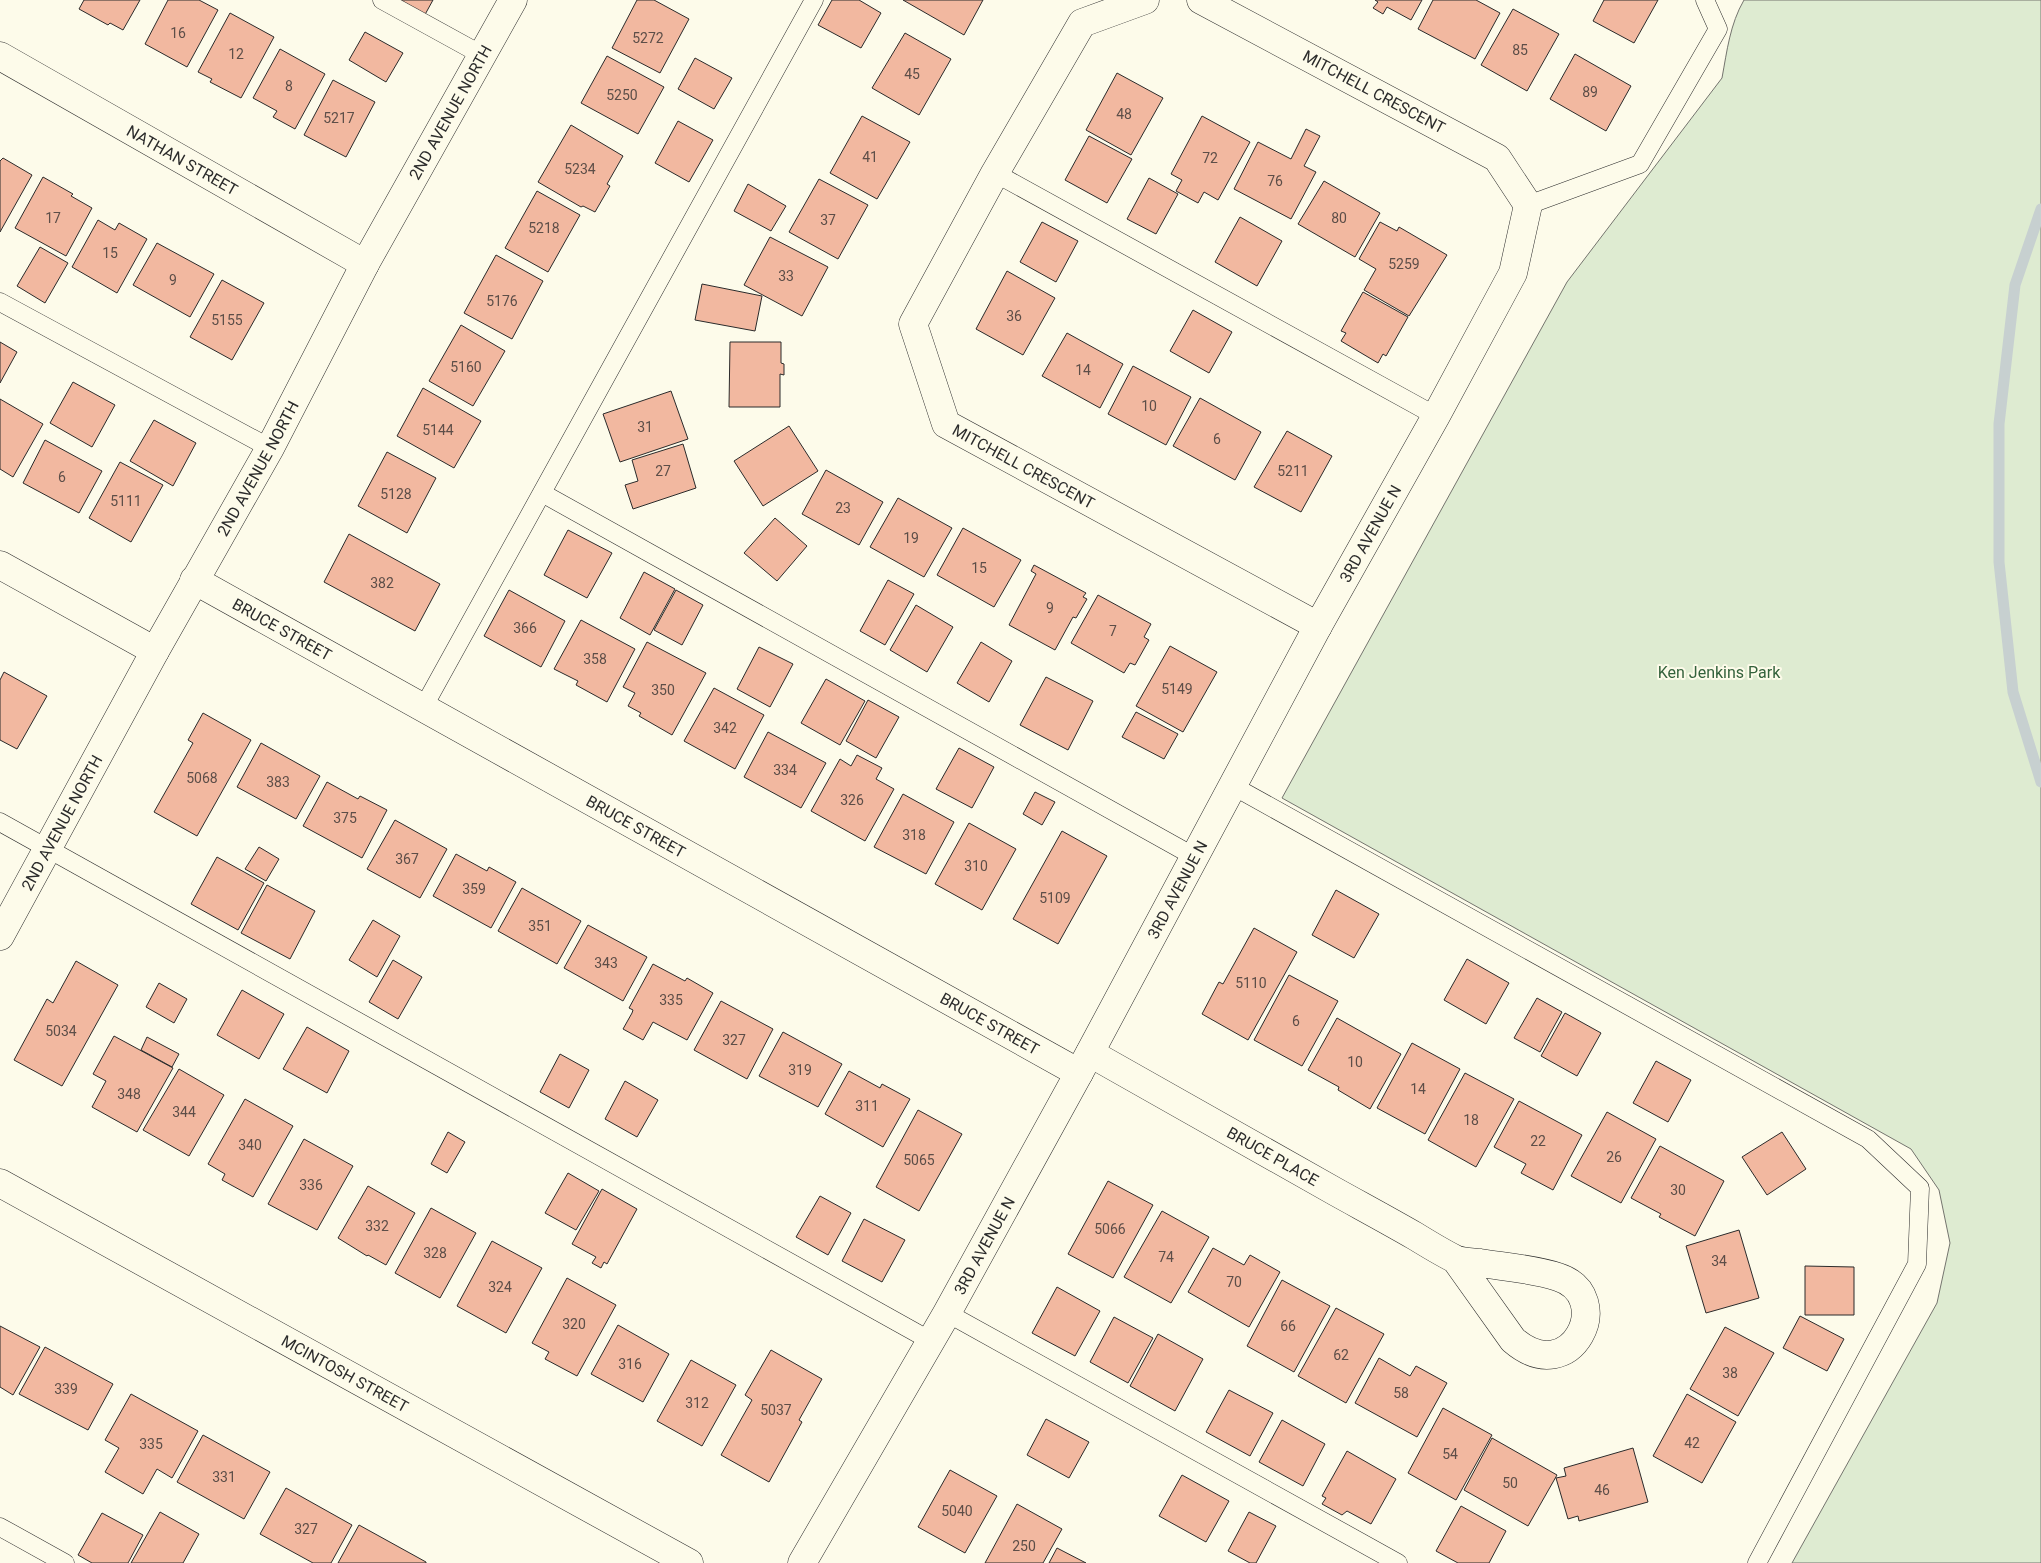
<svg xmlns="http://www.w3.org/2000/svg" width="2041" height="1563" font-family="Roboto,sans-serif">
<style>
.green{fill:#deebd1;stroke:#74746e}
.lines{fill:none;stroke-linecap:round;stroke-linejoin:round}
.stream{stroke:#c7d0d0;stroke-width:11}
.building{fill:#f2b8a0;stroke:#2b2b2b}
.lane-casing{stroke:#2b2b2b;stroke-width:19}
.street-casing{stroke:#2b2b2b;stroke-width:29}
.secondary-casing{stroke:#2b2b2b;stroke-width:29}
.lane{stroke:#fdfbea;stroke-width:18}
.street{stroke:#fdfbea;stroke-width:28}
.secondary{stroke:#fdfbea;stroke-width:28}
.labels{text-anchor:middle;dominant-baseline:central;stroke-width:4;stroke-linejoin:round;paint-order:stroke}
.number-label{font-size:14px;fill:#5d4e48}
.street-label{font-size:16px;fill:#2b2b2b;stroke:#fdfbea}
.park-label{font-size:16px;fill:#34623c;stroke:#fdfbea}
</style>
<rect width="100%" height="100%" fill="#fdfbea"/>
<path class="green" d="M1744,0h297v1563h-249l145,-260 13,-60 -11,-53 -28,-41 -629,-351 285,-516 155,-204c5,-27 8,-54 22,-78z"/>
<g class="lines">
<path class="stream" d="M2041,209l-26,76 -16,139v138l14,130 28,90"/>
</g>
<path class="building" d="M84,0h56l-17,30 -13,-7 -2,2 -29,-16z
M168,0h31l19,10 -31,57 -42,-23z
M387,0h46l-11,20z
M637,0h17l35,19 -29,54 -48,-25z
M832,0h27l22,13 -20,35 -43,-23z
M903,0h80l-19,35z
M1375,0h47l-11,20 -24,-13 -4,7 -10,-6 5,-6z
M1433,0h43l24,13 -25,46 -57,-30z
M1604,0h54l-24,43 -41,-22z
M1513,9l46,25 -32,57 -46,-26z
M230,13l44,24 -33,61 -31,-16 2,-3 -14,-7z
M365,32l38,21 -17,29 -37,-22z
M905,33l46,26 -32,56 -47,-27z
M280,49l45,25 -30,55 -22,-12 4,-6 -24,-13z
M1575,54l56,32 -25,45 -56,-32z
M607,56l57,31 -26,47 -57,-31z
M695,58l37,20 -18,31 -36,-20z
M1117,73l46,25 -32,57 -45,-25z
M333,80l42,22 -29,55 -42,-22z
M862,116l48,26 -33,57 -47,-26z
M1202,116l48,26 -32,58 -14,-8 -6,11 -22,-12 6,-11 -11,-6z
M678,121l35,19 -24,42 -34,-19z
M571,125l52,31 -16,28 3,2 -15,26 -12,-6 -2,1 -43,-25z
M1306,129l14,7 -16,30 12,6 -25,47 -57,-30 24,-47 33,17z
M1089,136l43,23 -25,44 -42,-23z
M3,158l29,17 -32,57v-71z
M43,177l30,17 -2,2 21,12 -26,48 -51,-28z
M1149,178l29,16 -22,40 -29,-15z
M819,179l49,26 -30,54 -49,-27z
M1324,181l56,32 -25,44 -57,-33z
M748,184l38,22 -15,25 -37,-20z
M537,191l43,24 -32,57 -43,-24z
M1240,217l42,24 -25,45 -42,-24z
M98,220l17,10 4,-7 28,16 -30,54 -45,-26z
M1042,222l36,19 -22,41 -36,-20z
M1380,222l17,9 2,-4 48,28 -38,61 -45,-26 12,-21 -17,-10z
M770,237l58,30 -26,49 -58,-31z
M157,243l57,31 -24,43 -57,-32z
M40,247l28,16 -23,40 -28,-17z
M496,255l47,26 -31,58 -48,-26z
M1007,271l48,27 -32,57 -47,-26z
M222,280l42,23 -32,57 -42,-23z
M702,284l60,12 -7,35 -60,-11z
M1363,292l45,25 -22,39 -3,-2 -5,9 -37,-22 5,-8 -5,-2z
M1193,310l39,22 -23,41 -39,-22z
M461,325l44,26 -32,55 -44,-25z
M1067,333l56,31 -23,44 -58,-32z
M0,342l17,10 -17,31z
M730,342h51v21l3,1v11l-4,-1v33h-51z
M1133,366l58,31 -25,48 -58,-31z
M73,382l42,23 -23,42 -42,-24z
M423,388l58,33 -27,47 -57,-32z
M671,391l17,48 -68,23 -17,-48z
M1200,398l61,34 -26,48 -62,-34z
M0,399l43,25 -30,53 -13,-8z
M154,420l42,23 -23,43 -43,-25z
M789,426l29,45 -55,35 -29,-45z
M1287,431l45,25 -31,56 -47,-25z
M45,440l57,31 -23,42 -56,-30z
M683,444l13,44 -63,21 -8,-24 13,-4 -6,-21z
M387,452l49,26 -29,55 -49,-27z
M120,462l43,23 -32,57 -42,-24z
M826,470l57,32 -24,43 -57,-31z
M898,498l54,30 -28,49 -54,-30z
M775,518l32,28 -30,35 -33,-28z
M963,528l58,32 -27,47 -57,-32z
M568,530l44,23 -25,45 -43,-23z
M349,534l91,50 -25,47 -91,-49z
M1034,565l52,28 -3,4 4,2 -11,19 -3,-1 -18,33 -46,-25 27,-51 -5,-3z
M644,572l31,17 -25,46 -30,-17z
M888,580l26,14 -29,51 -25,-14z
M509,590l56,31 -24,46 -57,-31z
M676,590l27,15 -21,40 -28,-15z
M1098,595l53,29 -7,13 5,3 -14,25 -5,-2 -6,10 -53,-30z
M916,605l37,22 -26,45 -37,-22z
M581,620l54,29 -28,53 -31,-17 2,-4 -24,-12z
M647,642l59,31 -34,62 -33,-19 2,-3 -13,-7 7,-13 -12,-6z
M981,642l31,19 -23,41 -32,-19z
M1170,646l47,26 -34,60 -47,-26z
M759,647l34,17 -23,43 -33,-18z
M4,672l43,24 -30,53 -17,-9v-60z
M1046,677l47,24 -25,49 -48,-25z
M826,679l39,22 -25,44 -39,-22z
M714,688l50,27 -29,54 -51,-28z
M868,700l31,17 -23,41 -30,-17z
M1136,712l42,22 -14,25 -42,-22z
M203,713l48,27 -54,96 -43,-24 39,-69 -5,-3z
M768,732l58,31 -25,45 -57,-31z
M261,743l59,33 -24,43 -59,-32z
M959,748l35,19 -22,41 -36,-19z
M857,755l25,13 -6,11 18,10 -29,52 -54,-30 29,-52 11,7z
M327,782l31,17 2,-3 27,14 -25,48 -59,-32z
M1035,792l20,10 -13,23 -19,-11z
M903,794l51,28 -28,52 -52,-27z
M395,820l52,29 -27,49 -53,-29z
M969,823l47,26 -34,61 -47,-26z
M1062,831l45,25 -49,88 -45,-25z
M259,847l20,12 -13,22 -21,-12z
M456,854l31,17 2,-4 27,15 -25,46 -58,-32z
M217,857l47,26 -26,47 -47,-26z
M267,885l48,26 -25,48 -49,-26z
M522,888l59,33 -24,43 -59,-33z
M1336,890l43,24 -25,44 -42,-23z
M373,920l27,16 -23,41 -28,-17z
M588,925l59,32 -24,44 -59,-33z
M1254,928l43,24 -49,88 -46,-26 17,-32 4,2z
M1467,959l42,24 -23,41 -42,-24z
M393,960l29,17 -24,42 -29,-17z
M76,961l42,24 -56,101 -48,-26 33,-61 6,4z
M653,964l32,17 2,-3 26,15 -26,47 -34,-18 -10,18 -20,-11 9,-16 1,-3 -4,-2z
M1289,975l49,26 -36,65 -48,-26z
M159,983l28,16 -13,24 -28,-16z
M242,990l42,24 -25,45 -42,-24z
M1537,998l25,14 -22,40 -26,-14z
M721,1001l52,28 -26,50 -53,-29z
M1565,1013l36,20 -24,43 -36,-20z
M1337,1018l64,36 -31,55 -32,-19 1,-3 -31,-17z
M307,1027l42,24 -22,42 -44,-24z
M783,1032l59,32 -24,43 -59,-31z
M114,1036l59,32 -36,64 -45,-25 14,-26 -13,-7z
M147,1037l32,17 -7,13 -31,-17z
M1412,1043l48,26 -35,65 -48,-26z
M560,1054l29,16 -20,38 -29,-16z
M1656,1061l35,19 -23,42 -35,-19z
M179,1069l45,26 -35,61 -46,-26z
M849,1071l31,17 2,-4 28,15 -27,48 -58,-33z
M1465,1073l49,26 -38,68 -48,-27z
M625,1081l33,19 -21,37 -32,-18z
M245,1099l48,27 -40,71 -31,-17 3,-6 -17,-10z
M1519,1101l63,34 -29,55 -32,-17 5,-9 -32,-17z
M918,1110l44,24 -43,77 -43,-24z
M1607,1112l49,27 -35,64 -50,-27z
M448,1132l17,10 -18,31 -16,-9z
M1782,1132l24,37 -39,26 -25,-38z
M304,1139l49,27 -36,64 -49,-26z
M1660,1146l64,35 -29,55 -36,-19 2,-3 -30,-16z
M568,1173l31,18 -23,39 -31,-17z
M1108,1181l45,24 -40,73 -45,-24z
M368,1186l47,27 -29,52 -18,-10 -1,1 -29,-18z
M602,1189l35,20 -30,55 -3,-2 -3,6 -9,-5 4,-6 -24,-13z
M820,1196l31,17 -23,42 -32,-18z
M431,1208l45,25 -36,65 -45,-25z
M1162,1211l47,26 -38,66 -47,-26z
M864,1219l41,21 -23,42 -40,-21z
M1739,1230l20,68 -53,15 -20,-67z
M492,1241l50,27 -36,65 -49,-27z
M1213,1248l31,17 6,-10 30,17 -31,55 -61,-35z
M1805,1266l49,1v48h-49z
M567,1278l49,27 -39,71 -32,-17 4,-7 -17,-9z
M1282,1280l48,26 -36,66 -47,-26z
M1057,1287l43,24 -25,45 -43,-23z
M1336,1308l48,26 -38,69 -48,-27z
M1800,1316l44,23 -17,32 -44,-23z
M1114,1317l39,21 -25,45 -38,-21z
M618,1325l51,29 -26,48 -52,-28z
M0,1326l40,21 -27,48 -13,-8z
M1725,1327l49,26 -36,63 -48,-27z
M1158,1334l45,25 -28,52 -45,-25z
M45,1347l68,37 -25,46 -69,-36z
M771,1350l51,29 -23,41 3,2 -33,60 -48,-27 31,-55 -7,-5z
M1379,1358l31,18 6,-10 31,17 -30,54 -62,-34z
M691,1360l45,25 -34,61 -45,-25z
M1229,1390l44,23 -23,43 -44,-24z
M131,1394l67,37 -26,47 -15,-9 -14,25 -38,-22 14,-24 -14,-8z
M1687,1394l49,28 -34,61 -49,-27z
M1443,1408l49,27 -36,65 -48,-27z
M1046,1419l43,23 -20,36 -42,-23z
M1282,1420l43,24 -22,42 -44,-24z
M203,1435l67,37 -26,47 -67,-37z
M1492,1438l65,37 -29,51 -64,-36z
M1633,1448l15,54 -69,19 -1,-5 -10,3 -12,-41 10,-2 -2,-8z
M1347,1451l49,28 -25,45 -24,-13 -5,4 -20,-11 4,-6 -4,-2z
M950,1470l47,26 -32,57 -47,-26z
M1182,1475l47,26 -23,41 -47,-26z
M286,1488l66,37 -21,38h-18l-53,-29z
M1017,1504l45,25 -19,34h-58z
M1461,1506l45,25 -17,32h-31l-22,-12z
M160,1512l39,22 -16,29h-52z
M1249,1512l27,14 -20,37h-6l-22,-12z
M102,1513l41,22 -15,28h-36l-14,-8z
M359,1525l67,37v1h-88z
M1057,1548l29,15h-37z"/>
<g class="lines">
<defs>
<path id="lane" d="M382,0l100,55
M995,173l441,243
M1528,205l112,-41 78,-135 -13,-29
M0,302l270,146
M542,493l653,364
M423,708l391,-708
M1233,786l635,353 52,49 -3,76 -160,299
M0,822l931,519
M947,1313l451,250
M0,1527l65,36"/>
<g id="street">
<path id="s1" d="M1145,0l-63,23 -87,150 -82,151 33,100 372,202"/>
<path id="s2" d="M0,56l365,208"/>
<path d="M0,565l155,86"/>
<path id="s3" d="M194,580l885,493"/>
<path id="s4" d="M0,936l155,-285 115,-203 95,-184 148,-264"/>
<path id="s5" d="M1090,1053c82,46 164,92 246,139 27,15 53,29 79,44 13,8 26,16 40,23 7,3 17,3 25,4 26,4 54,6 78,14 59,19 14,114 -45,63l-57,-80"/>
<path id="s6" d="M802,1563l145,-250 132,-240 239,-447 118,-210 77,-143 15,-68 -31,-47 -296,-158"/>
</g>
<g id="secondary">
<path id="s7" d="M0,1183l689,380"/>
</g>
</defs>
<use href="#lane" class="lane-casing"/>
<use href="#street" class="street-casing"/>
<use href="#secondary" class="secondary-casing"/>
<use href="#lane" class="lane"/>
<use href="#street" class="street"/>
<use href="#secondary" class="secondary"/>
</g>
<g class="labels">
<g class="number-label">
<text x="178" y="33">16</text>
<text x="648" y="38">5272</text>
<text x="1520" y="50">85</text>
<text x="236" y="54">12</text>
<text x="912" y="74">45</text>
<text x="289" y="86">8</text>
<text x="1590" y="92">89</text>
<text x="622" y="95">5250</text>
<text x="1124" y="114">48</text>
<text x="339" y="118">5217</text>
<text x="870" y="157">41</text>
<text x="1210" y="158">72</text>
<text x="580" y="169">5234</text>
<text x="1275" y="181">76</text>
<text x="53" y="218">17</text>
<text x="1339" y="218">80</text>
<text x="828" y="220">37</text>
<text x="544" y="228">5218</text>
<text x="110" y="253">15</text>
<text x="1404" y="264">5259</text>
<text x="786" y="276">33</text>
<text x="173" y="280">9</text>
<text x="502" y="301">5176</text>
<text x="1014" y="316">36</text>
<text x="227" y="320">5155</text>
<text x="466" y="367">5160</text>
<text x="1083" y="370">14</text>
<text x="1149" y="406">10</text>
<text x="645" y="427">31</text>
<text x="438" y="430">5144</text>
<text x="1217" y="439">6</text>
<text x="663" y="471">27</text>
<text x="1293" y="471">5211</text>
<text x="62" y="477">6</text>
<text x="396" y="494">5128</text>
<text x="126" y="501">5111</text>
<text x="843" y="508">23</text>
<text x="911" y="538">19</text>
<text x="979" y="568">15</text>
<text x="382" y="583">382</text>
<text x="1050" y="608">9</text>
<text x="525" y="628">366</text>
<text x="1113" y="631">7</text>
<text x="595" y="659">358</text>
<text x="1177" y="689">5149</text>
<text x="663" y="690">350</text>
<text x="725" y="728">342</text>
<text x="785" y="770">334</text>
<text x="202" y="778">5068</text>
<text x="278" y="782">383</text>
<text x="852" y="800">326</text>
<text x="345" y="818">375</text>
<text x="914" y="835">318</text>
<text x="407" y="859">367</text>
<text x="976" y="866">310</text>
<text x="474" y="889">359</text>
<text x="1055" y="898">5109</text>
<text x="540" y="926">351</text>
<text x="606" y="963">343</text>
<text x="1251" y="983">5110</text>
<text x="671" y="1000">335</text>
<text x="1296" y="1021">6</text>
<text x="61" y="1031">5034</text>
<text x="734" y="1040">327</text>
<text x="1355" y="1062">10</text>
<text x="800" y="1070">319</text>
<text x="1418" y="1089">14</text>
<text x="129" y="1094">348</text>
<text x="867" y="1106">311</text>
<text x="184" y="1112">344</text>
<text x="1471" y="1120">18</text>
<text x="1538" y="1141">22</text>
<text x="250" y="1145">340</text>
<text x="1614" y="1157">26</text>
<text x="919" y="1160">5065</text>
<text x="311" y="1185">336</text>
<text x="1678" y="1190">30</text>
<text x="377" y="1226">332</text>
<text x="1110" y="1229">5066</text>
<text x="435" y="1253">328</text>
<text x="1166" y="1257">74</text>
<text x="1719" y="1261">34</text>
<text x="1234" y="1282">70</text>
<text x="500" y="1287">324</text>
<text x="574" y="1324">320</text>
<text x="1288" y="1326">66</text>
<text x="1341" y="1355">62</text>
<text x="630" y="1364">316</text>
<text x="1730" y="1373">38</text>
<text x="66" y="1389">339</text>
<text x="1401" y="1393">58</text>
<text x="697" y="1403">312</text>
<text x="776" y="1410">5037</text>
<text x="1692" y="1443">42</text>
<text x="151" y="1444">335</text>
<text x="1450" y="1454">54</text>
<text x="224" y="1477">331</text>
<text x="1510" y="1483">50</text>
<text x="1602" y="1490">46</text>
<text x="957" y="1511">5040</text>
<text x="306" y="1529">327</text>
<text x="1024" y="1546">250</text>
</g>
<g class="street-label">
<text transform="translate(1374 92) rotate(28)">MITCHELL CRESCENT</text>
<text stroke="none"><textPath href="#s4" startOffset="939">2ND AVENUE NORTH</textPath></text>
<text stroke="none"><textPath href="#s2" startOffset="210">NATHAN STREET</textPath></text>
<text stroke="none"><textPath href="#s1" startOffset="606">MITCHELL CRESCENT</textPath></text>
<text stroke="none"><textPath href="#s4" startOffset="534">2ND AVENUE NORTH</textPath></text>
<text stroke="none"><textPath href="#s6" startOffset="1176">3RD AVENUE N</textPath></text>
<text stroke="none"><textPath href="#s3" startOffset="101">BRUCE STREET</textPath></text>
<text stroke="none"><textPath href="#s4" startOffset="129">2ND AVENUE NORTH</textPath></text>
<text stroke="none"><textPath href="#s3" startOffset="506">BRUCE STREET</textPath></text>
<text stroke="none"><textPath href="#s6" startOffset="771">3RD AVENUE N</textPath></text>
<text stroke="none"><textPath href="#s3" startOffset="911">BRUCE STREET</textPath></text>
<text stroke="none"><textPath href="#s5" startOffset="210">BRUCE PLACE</textPath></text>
<text stroke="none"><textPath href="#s6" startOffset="366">3RD AVENUE N</textPath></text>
<text stroke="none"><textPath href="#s7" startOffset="394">MCINTOSH STREET</textPath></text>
</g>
<g class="park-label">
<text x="1719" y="672">Ken Jenkins Park</text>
</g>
</g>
</svg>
